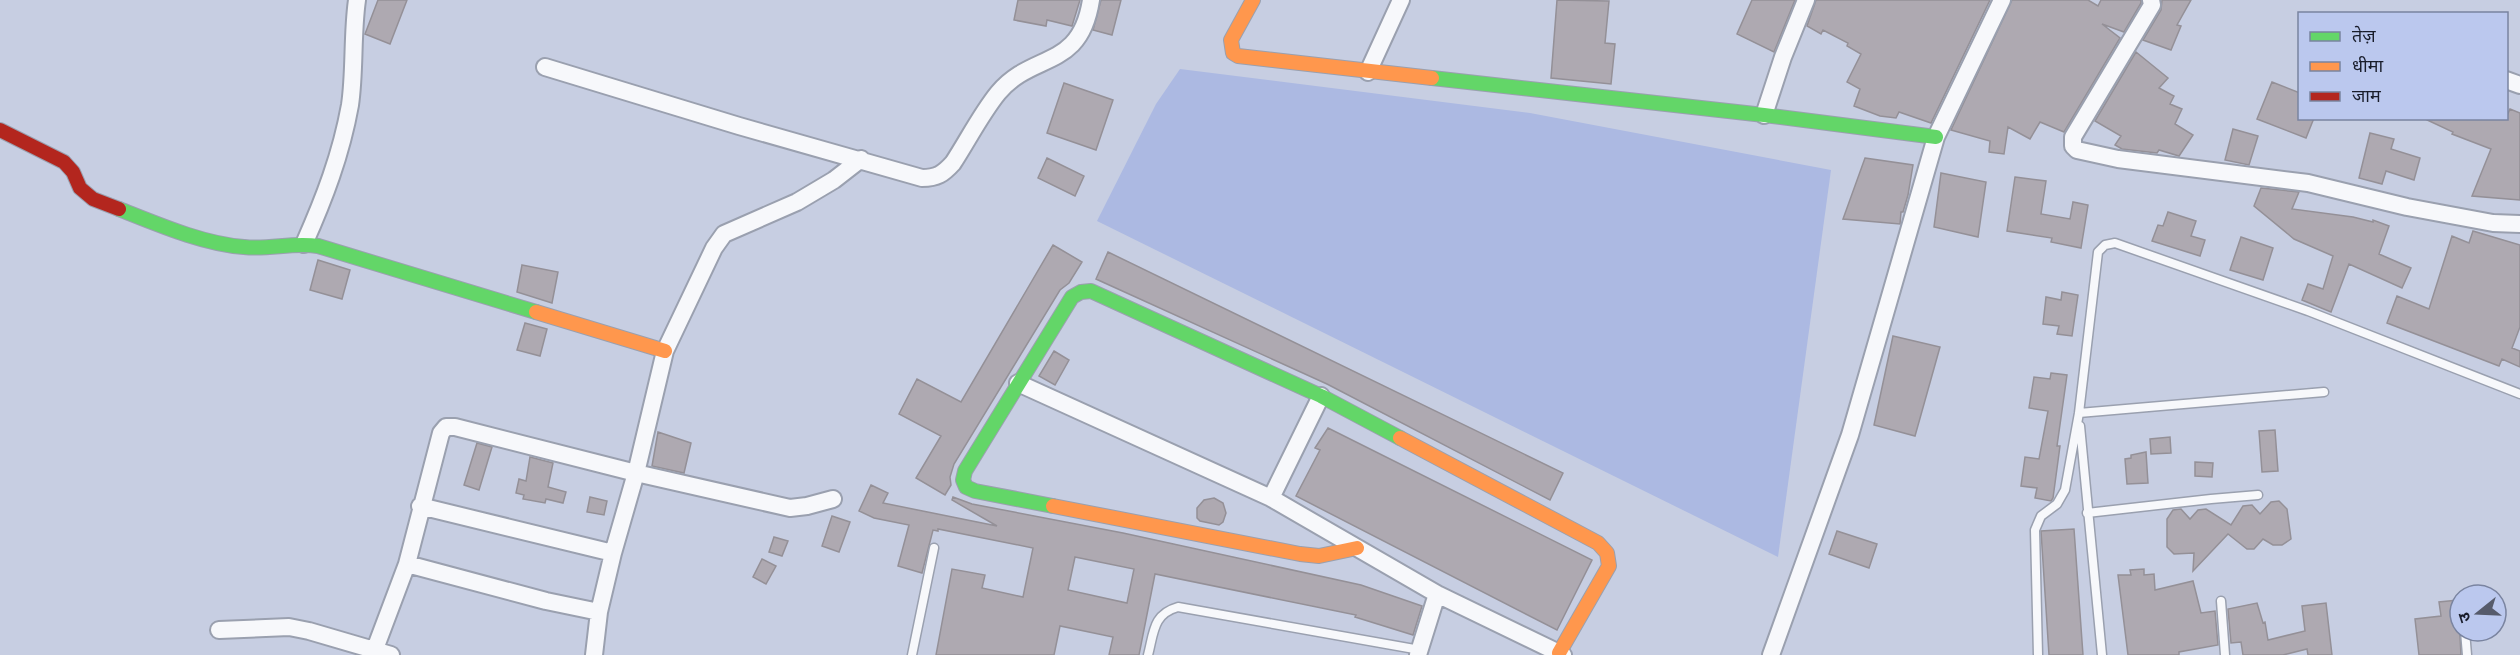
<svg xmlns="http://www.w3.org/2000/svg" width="2520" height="655" font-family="Karla,'Noto Sans Devanagari',sans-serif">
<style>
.green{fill:#acb9e2}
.building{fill:#aea9b1;stroke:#949097;stroke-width:1.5;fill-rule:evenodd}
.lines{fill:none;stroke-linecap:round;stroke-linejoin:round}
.lane-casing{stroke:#9aa0af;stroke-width:11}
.street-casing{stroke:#9aa0af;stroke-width:20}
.fast-casing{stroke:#9aa0af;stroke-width:16}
.slow-casing{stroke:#9aa0af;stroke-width:16}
.jam-casing{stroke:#9aa0af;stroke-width:16}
.lane{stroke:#f7f8fb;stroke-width:8}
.street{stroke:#f7f8fb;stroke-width:16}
.fast{stroke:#63d668;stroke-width:14}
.slow{stroke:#ff974d;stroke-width:14}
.jam{stroke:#b3261e;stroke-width:14}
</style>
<rect width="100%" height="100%" fill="#c7cee2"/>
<path class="green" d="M1180,69l350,44 301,57 -53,387 -681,-336 59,-117z"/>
<path class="building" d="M378,0h29l-17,44 -25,-10z
M1018,0h62l-8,26 -25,-6 -1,6 -32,-6z
M1101,0h20l-9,35 -19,-5z
M1557,0l52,1 -4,42 10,1 -4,40 -60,-6z
M1752,0h43l-21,52 -37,-18z
M1816,0h174l-59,123 -32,-11 -3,6 -16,-2 -26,-10 6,-17 -13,-7 14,-28 -14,-8 1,-3 -25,-13 -2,4 -14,-8z
M2012,0h76l10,6 3,-6h40v3l-17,29 -22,-8 18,14 -56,94 -24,-10 -10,17 -22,-12 -4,27 -15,-2 1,-11 -39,-11z
M2162,0h29l-14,25 4,1 -10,24 -28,-10 18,-30z
M2136,52l32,26 -9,10 15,8 -4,8 12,5 -7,15 18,11 -14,21 -20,-6 -2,3 -35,-4 -7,-4 6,-9 -26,-15z
M2272,82l28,11v25h14l-8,20 -49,-19z
M1064,83l49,17 -17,50 -49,-17z
M2510,109l10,4v87l-48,-4 19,-47 -39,-15 1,-2 -30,-14h83z
M2233,129l25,7 -9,29 -24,-5z
M2370,133l24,6 -3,10 29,9 -6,22 -28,-9 -4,13 -23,-6z
M1047,158l37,18 -9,20 -37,-18z
M1865,158l48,7 -5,30 -5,17h-2l-1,12 -57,-5z
M1941,173l45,9 -8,55 -44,-10z
M2015,177l31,4 -5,33 29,5 3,-17 15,3 -7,43 -30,-6 1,-4 -45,-7z
M2261,188l38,4 -7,17 61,8 20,5v-2l16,6 -10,28 32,14 -9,20 -53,-24 -18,48 -29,-12 6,-16 15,5 10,-33 -39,-17 -40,-33z
M2168,212l28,9 -5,15 14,4 -5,16 -48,-15 6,-16 5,1z
M2473,231l47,14v82l-8,21 8,3v16l-18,-8 -3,7 -112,-43 10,-27 32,13 23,-73 17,7z
M2241,237l32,11 -10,32 -33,-10z
M1053,245l29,17 -13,21 -9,7 -106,174 -4,13 1,8 -6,10 -29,-17 25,-42 -42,-22 18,-35 44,23z
M1108,252l455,221 -13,27 -223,-116 -231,-105z
M318,260l32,10 -8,29 -32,-9z
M522,265l36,7 -6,31 -35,-11z
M2062,292l16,3 -6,41 -15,-2 2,-8 -16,-2 3,-27 15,3z
M525,323l22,6 -7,27 -23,-6z
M1893,336l47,11 -25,89 -41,-11z
M1054,351l15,9 -14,25 -16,-9z
M2051,373l16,2 -10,71h3l-7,52 -2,3 -16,-3 2,-10 -16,-2 4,-29 14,2 9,-48 -19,-3 5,-31 16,2z
M1328,428l264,132 -35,70 -261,-134 24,-46 -5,-2z
M2275,430l3,41 -16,1 -3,-41z
M658,432l33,11 -7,30 -32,-7z
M2170,437l1,16 -20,1 -1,-15z
M477,443l15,4 -13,43 -15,-5z
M2146,452l2,31 -21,1 -2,-25 6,-1v-3z
M530,457l23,6 -5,24 18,5 -3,11 -17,-4 -1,4 -22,-4 1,-4 -8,-2 3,-14 7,2z
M2195,462l18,1 -1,14 -17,-1z
M871,485l17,8 -5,10 114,23 -45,-26 1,-3 19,7 151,29 238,52 61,21 -9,29 -58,-18 1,-2 -201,-41 -16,81h-30l4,-18 -53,-11 -6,29h-118l16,-86 33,6 -3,13 41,9 10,-49 -95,-19v2l-5,-1 -11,43 -24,-7 11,-41 -35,-7 -15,-7zM1075,557l59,12 -7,34 -59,-13z
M590,497l17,4 -3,14 -17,-3z
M1214,498l9,5 3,10 -3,9 -4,3 -19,-4 -3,-3v-10l7,-8z
M2279,501l8,8 4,30 -9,6h-9l-10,-6 -9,10h-7l-19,-15 -35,37 1,-18 -20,1 -7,-7v-28l6,-9 8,-1 9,10 8,-9 8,-1 25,16 12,-19 9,-1 8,9 11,-12z
M832,516l18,6 -11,30 -17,-6z
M2074,529l9,126h-34l-8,-124z
M1837,531l40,13 -8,24 -40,-14z
M774,537l14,4 -6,15 -13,-4z
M762,559l14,7 -10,18 -13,-7z
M2144,569v6l10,-1 1,16 38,-9 8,32 14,-2 3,34 -39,7v3h-51l-10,-80h13l-1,-5z
M2458,600l3,55h-42l-4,-36 26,-3 -2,-14z
M2257,603l6,20 2,-1 3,18 37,-9 -3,-25 24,-3 6,52h-24l-1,-6 -24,6h-40l-2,-13 -10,1 -3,-34z"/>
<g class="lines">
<defs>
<path id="lane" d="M2079,413l245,-21
M2080,426l22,229
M2087,513l124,-14 47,-4
M2221,601l4,54
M2465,631l2,24
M912,655l22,-107
M1148,655c6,-23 5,-41 30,-48l242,43
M2038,655l-3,-125 6,-14 16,-12 8,-14 14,-77 19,-161 7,-7 10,-2 193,68 212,83"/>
<path id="street" d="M2151,0l1,5 -79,132v9l4,4 41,9 190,24 99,24 86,16 27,1
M545,67l194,59 183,52c15,0 21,-4 31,-15 15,-23 28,-49 45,-70 35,-42 82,-22 93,-93
M1368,72l33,-72
M2506,80l14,5
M1764,115l19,-58 23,-57
M304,244c20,-45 37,-89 46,-139 5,-34 2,-70 7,-105
M1018,383l253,115 166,96 126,61
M1271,498l50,-102
M420,506l193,47
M407,564l139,37 53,11
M219,630l70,-3 20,4 82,24
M375,649l32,-85 34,-131 5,-6h9l181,46 154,35 17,-2 26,-7
M594,655l5,-43 14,-59 23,-80 29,-122 49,-103 10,-14 73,-32 37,-22 27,-21
M1418,655l19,-61
M1771,655l79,-220 86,-298 66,-137"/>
<path id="fast" d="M1432,78l332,37 172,22
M119,209c38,15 84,35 125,38 25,3 49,-5 74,-1l218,66
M1053,506l-78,-15 -9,-4 -3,-7 2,-9 107,-174 9,-5 10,-1 230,105 79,42"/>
<path id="slow" d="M1253,0l-22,40 2,13 5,3 194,22
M536,312l129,39
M1400,438l198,105 9,10 2,13 -50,87
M1053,506l247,48 19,2 38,-8"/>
<path id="jam" d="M0,130l64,32 9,10 7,16 13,11 26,10"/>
</defs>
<use href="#lane" class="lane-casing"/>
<use href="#street" class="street-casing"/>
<use href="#fast" class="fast-casing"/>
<use href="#slow" class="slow-casing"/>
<use href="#jam" class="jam-casing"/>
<use href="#lane" class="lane"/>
<use href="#street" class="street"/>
<use href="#fast" class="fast"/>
<use href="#slow" class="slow"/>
<use href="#jam" class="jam"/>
</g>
<rect x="2298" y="12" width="210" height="108" fill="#bbc8ee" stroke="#7a84a0" stroke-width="1.5"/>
<rect x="2310" y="32" width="30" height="9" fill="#63d668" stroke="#7a84a0" stroke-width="1.5"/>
<text x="2352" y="42" font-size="18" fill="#191d2b">तेज़</text>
<rect x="2310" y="62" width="30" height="9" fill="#ff974d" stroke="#7a84a0" stroke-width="1.5"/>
<text x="2352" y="72" font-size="18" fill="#191d2b">धीमा</text>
<rect x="2310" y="92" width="30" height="9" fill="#b3261e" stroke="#7a84a0" stroke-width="1.5"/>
<text x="2352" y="102" font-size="18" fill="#191d2b">जाम</text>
<g transform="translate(2478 613) rotate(252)"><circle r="28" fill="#bbc8ee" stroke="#7a84a0" stroke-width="1.5"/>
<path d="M0-4.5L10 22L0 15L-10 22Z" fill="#565b6b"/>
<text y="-9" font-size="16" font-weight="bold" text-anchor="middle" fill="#191d2b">उ</text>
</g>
</svg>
